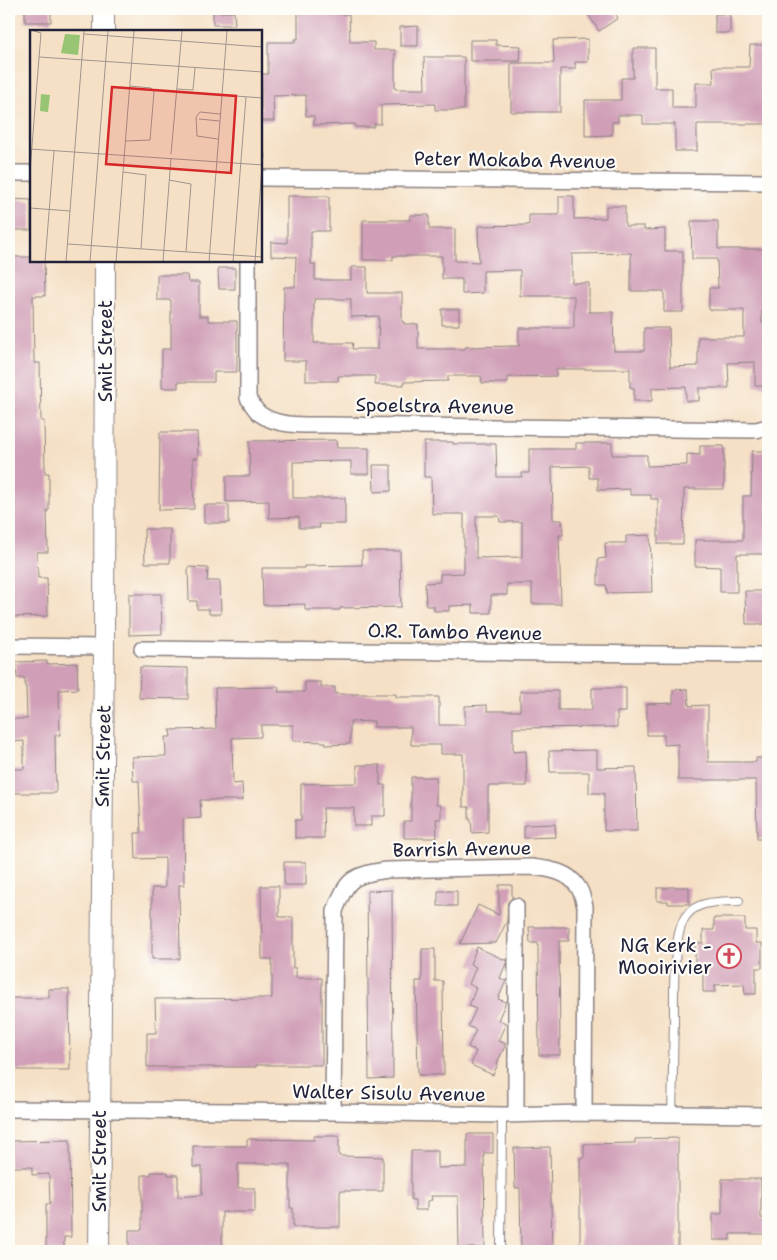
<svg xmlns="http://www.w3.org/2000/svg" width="777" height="1260" font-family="'Shantell Sans',sans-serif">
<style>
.building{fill:#d09fb7;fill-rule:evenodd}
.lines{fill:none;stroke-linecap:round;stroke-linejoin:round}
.lane-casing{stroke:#8c8180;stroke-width:10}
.street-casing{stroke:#8c8180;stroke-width:18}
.secondary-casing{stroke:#8c8180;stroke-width:22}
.lane{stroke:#fff;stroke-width:8}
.street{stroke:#fff;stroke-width:15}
.secondary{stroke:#fff;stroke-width:20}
.labels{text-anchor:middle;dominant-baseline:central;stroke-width:4.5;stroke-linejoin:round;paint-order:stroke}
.street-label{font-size:19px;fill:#22223b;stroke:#fdfcf7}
.poi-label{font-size:19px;fill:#22223b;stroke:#fdfcf7;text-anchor:end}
.inset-road{fill:none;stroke:#a1948e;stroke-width:1}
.view{fill:#d62828;fill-opacity:0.15;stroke:#d62828;stroke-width:2.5}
.inset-edge{fill:none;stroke:#22223b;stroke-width:2.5}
</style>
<rect width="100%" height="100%" fill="#fdfcf7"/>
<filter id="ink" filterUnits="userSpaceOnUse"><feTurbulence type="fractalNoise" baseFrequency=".02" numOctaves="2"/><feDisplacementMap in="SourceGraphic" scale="10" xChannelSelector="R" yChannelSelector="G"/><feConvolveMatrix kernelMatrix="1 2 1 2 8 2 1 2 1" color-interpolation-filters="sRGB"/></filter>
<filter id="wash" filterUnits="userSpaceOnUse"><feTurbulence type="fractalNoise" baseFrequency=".0096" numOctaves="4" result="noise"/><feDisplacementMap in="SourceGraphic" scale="20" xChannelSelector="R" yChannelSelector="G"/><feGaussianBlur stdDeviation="1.12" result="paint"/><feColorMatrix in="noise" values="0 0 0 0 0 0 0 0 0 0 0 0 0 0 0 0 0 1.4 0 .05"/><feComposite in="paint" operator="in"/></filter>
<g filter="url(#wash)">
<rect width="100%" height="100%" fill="#f5e0c5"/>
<g id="blocks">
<path class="building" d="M25,9h26v13h-26z
M298,9h40v5h11l1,28h24v8h21v39h30l-1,-32h40v53h-29v-6l-54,1v19h-7v3h-19v-3l-41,1v-9h-8v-21l-33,1 1,25h-13v-47h7v-32h27v-3h3z
M596,9h16l6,9 -19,13 -11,-17z
M213,12h21l1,13h-22z
M715,14h15v19h-15z
M418,26v20h-18v-19z
M588,39v23h-13v7h-15v43h-49v-49h43l-1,-23z
M470,40h26v5l25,1 -1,15h-50z
M750,45h18v79h-71v27h-22v-27h-32v-9h-25v7h-6v13l-27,1v-36h36v-22h12v-30h22v40h17v20h24v-25h18l-1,-16h36z
M287,196h42v35h-18v33h4v16h36v-13h16v26h35v29h2v2h14v25h47v-2l54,-1v-18h55v-32h-54v-26l-37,1v22l-21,1v-15h-20v-23h-49v4h-30v-40h47v-5h19v14h26v32l24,1 -1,-36 51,-1v-10h30v-19h15v23l32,-1v-12h19v20h19v4l21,-1v22h18v61h-19v-21h-33v-38l-59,1v29h17v29h24l1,39h30v-23h25l1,39 28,-1v-29h46v-27h-35v-22h9l-1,-29h-25l-1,-38h27v28h50v21h-7l1,53h6v63h-13v-24l-27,1 1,25h-30v13h-13v-14l-34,1v13h-18v-13l-4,-1v-18h-74v7l-48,1v6h-26l-1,-7h-33v5l-44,1v3h-29v-9h-37v5h-32v-20h-23l1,-74h11l1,-30 -25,-1v-14l16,1zM314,299h37v18l28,-1 -1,33h-26l1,-6h-39z
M9,199l22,1v30h-22z
M9,257h22v4h13l1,35h-12l1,67h6l1,58h3l1,52h4v37l-2,1 1,41h-11l1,26h9l1,38 -39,1v-236h3v-26h-3z
M218,268h17v21h-16z
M157,275h30l1,7h11v34h9v5h29v51h-23v10h-36v6h-16v-39h9v-49h-14z
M442,309h17v16h-17z
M160,432h37l1,26h-5l1,51 -35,1z
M336,440l1,8h32v26h-18v-13l-58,1v36h52v26h-26l1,4h-21v-11l-30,1v-17l-43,1v-26h24l-1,-35z
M424,442h29v2h43l1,33h25v-4h7v-24h47v-6h36v12h35v11l40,-1v-11l13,1v-9h24v43h-40l-1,55h-25v-45h-7v-4h-21v-6l-32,1v-12h-9v-12l-37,1 1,53h9l1,15h-4l2,69h-29v-20h-25v11h-16v18h-18v-8l-24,1v5h-15v-5h-8l-1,-23 15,-1v-8l24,-1v-59h-32l-1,-37h-7zM476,516h23l1,6h22v35l-46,1z
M752,451h16v103h-31v38h-17v-25l-25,-1v-26h48v-44h8z
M373,465h18v26l-17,1z
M204,505h25v18h-25z
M144,529h26v34h-25z
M650,535l2,57 -45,1 -1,-8h-8v-26l8,-1 -1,-15h21v-7z
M362,551h38l1,56 -61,1v2h-35v-6l-42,1 -1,-37h42v-2l58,-1z
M188,567l20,1 -1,13h13l1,33h-12v-5h-12v-8h-8z
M745,591h23v33h-22z
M129,594h32l1,40 -33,1z
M47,661v3l30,-1 1,26 -19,1 1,45h-5l1,58h-47v-24h15v-28l-14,1 -1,-23h18l-1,-32h-1v-9h-8l-1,-16z
M140,667l48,1v31l-49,-1z
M305,682h16v5h14v7h61v3h43v28h26v-19l22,-1v6h33v-20h38v19h34v-22h34v24h-9v15l-104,1v24l13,-1 1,35h-39v46l-16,1 -1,-14 -2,1v-13h-6v-53h-22v-9h-30v-18h-37v-6l-24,1v22l-24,1v-3l-33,-1v-16h-32v12l-29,1 1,46 9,-1 1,17h-43l1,18 -18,1 1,66h-5l1,74h-28v-71h13v-30l-29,1 -1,-26h6l-2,-52h-6l-1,-24 34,-1 -1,-19h6l-1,-7 46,-1 -1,-41 64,-1 -1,5h27z
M688,689l1,17 19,-1v57h48v-4h12v81h-11l-1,-59h-78v-36l-14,1v-10h-17v-31l26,-1v-13z
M597,750v18l39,-1 1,64h-33v-38h-15v-21h-39l-1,-21z
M357,765h23v20h5v31h-14v10h-17v-18h-31l1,30h-29v-18h6v-36l56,-1z
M411,777h25v28h5v14h-5l1,19h-33v-17h7z
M555,824l1,13 -32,1v-13z
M284,862h22v23h-22z
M499,885h13v12h1l-5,5 -1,19 -11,22 -36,1 18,-39 21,10z
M261,886h18v31h14v51h3v10h26v87h-66v2h-109v-34h9l-1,-34 117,-1v-39h-10z
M668,887h21v17h-21v-3h-11v-13h11z
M392,890l1,188 -24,1 -2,-188z
M438,891h19v15h-19z
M714,918h31v12h11v13h6v25h-6v26h-11l-1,-10 -29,1v7h-12v-24h-8v-25h8v-13h11z
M529,927h40v14h-10l1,114h-21l-1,-112h-8z
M477,947l30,14 -7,17 6,3 -8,18 8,3 -8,18 8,3 -8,18 8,3 -9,19 1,1 -5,11 -22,-10 5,-14 -8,-4 8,-17 -8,-4 8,-17 -7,-3 7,-18 -7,-4 7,-17 -6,-3z
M422,949h13v32h8l1,94h-26l-2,-94h6z
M49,989h20l1,81h-61v-72h40z
M467,1134h26v19h-9l1,95h-26l-1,-52h-27l1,4 -5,1v9h-12v-10h-4v-49h27v17l29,-1z
M314,1136h25v20l44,1v34h-43v36h-47v-19h-3v-44h-52v24h17v24h-33v39h-18v-3l-35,1v2h-31v-2h-9v-19h13v-55h9v-3h17v3h10v22l24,-2v-28h-9v-21h54v-7l67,1z
M678,1138v113h-98v-93l4,-1v-13l51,-1v-4z
M70,1140l1,97h-7v14h-18v-47h4l-1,-30 -17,1v-8h-23v-26z
M550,1147l2,104h-31l-1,-63h-5l-1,-40z
M722,1179h39v39h4v16h-35v6h-17v-26h9z"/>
</g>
</g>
<g filter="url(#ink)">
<use href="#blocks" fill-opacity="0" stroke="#8c8180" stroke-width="1"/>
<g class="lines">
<defs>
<path id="lane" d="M672,1115c1,-31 1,-62 2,-93 0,-23 -2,-88 12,-106 12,-16 35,-14 53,-15
M501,1251l1,-136"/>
<path id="street" d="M9,173h22
M261,178l507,4
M248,261v137c3,5 7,12 12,16 18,13 45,11 66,11l430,5 12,-3
M9,646l95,1
M142,649l626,6
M516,906v209
M9,1109l324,3 169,3 82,-2 184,2
M333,1112l2,-201c12,-33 18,-36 52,-41l145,-3c17,2 36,4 46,20 4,5 5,13 7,19l-1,207"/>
<path id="secondary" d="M104,9v22
M99,1251l5,-604 1,-386"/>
</defs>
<use href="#lane" class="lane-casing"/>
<use href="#street" class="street-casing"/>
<use href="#secondary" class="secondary-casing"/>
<use href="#lane" class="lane"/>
<use href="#street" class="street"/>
<use href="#secondary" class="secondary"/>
</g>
</g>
<defs>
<symbol id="church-ring" viewBox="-11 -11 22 22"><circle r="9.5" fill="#fdfcf7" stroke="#d1495b" stroke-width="1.5"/><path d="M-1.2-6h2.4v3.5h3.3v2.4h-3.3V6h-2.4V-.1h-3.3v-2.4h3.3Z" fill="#d1495b"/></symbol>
</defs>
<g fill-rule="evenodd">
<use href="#church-ring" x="715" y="942" width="28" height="28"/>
</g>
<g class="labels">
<g class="street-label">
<text transform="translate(515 160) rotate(1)">Peter Mokaba Avenue</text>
<text transform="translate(105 351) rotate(-90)">Smit Street</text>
<text transform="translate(435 406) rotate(1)">Spoelstra Avenue</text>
<text transform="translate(455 632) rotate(1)">O.R. Tambo Avenue</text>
<text transform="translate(103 756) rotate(-89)">Smit Street</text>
<text transform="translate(462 849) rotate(-1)">Barrish Avenue</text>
<text transform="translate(389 1093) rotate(1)">Walter Sisulu Avenue</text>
<text transform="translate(99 1161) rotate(-90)">Smit Street</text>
</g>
<g class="poi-label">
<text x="712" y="945">NG Kerk -<tspan x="712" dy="22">Mooirivier</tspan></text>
</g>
</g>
<g transform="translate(30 30)">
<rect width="232" height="232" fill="#f5e0c5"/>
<path d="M35,4l15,1 -2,20 -17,-2zM11,64l9,1 -2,17 -8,-1z" fill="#98c574"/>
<path class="inset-road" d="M54,4l179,13M9,27l224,15M147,59l16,1 2,-22M192,65l41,3M169,89l21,2M188,109l-21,-3 -1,-19 4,-5 20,2M96,111l24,-1 4,-48 -3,-4 -21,-2M0,119l233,16M141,124l11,-123M0,141l11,-138 -7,-2M93,142l23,3 -5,74M139,150l22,4 -5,68M0,178l40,3M38,214l195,13M15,232l9,-111M36,232l18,-231M60,232l18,-231M86,232l18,-231M133,232l8,-104M179,232l18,-231M203,232l13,-165M225,232l8,-109"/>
<path class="view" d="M82,57l124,9 -5,77 -125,-9z"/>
<rect width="232" height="232" class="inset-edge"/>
</g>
<rect width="777" height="1260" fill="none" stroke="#fdfcf7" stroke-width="30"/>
</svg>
